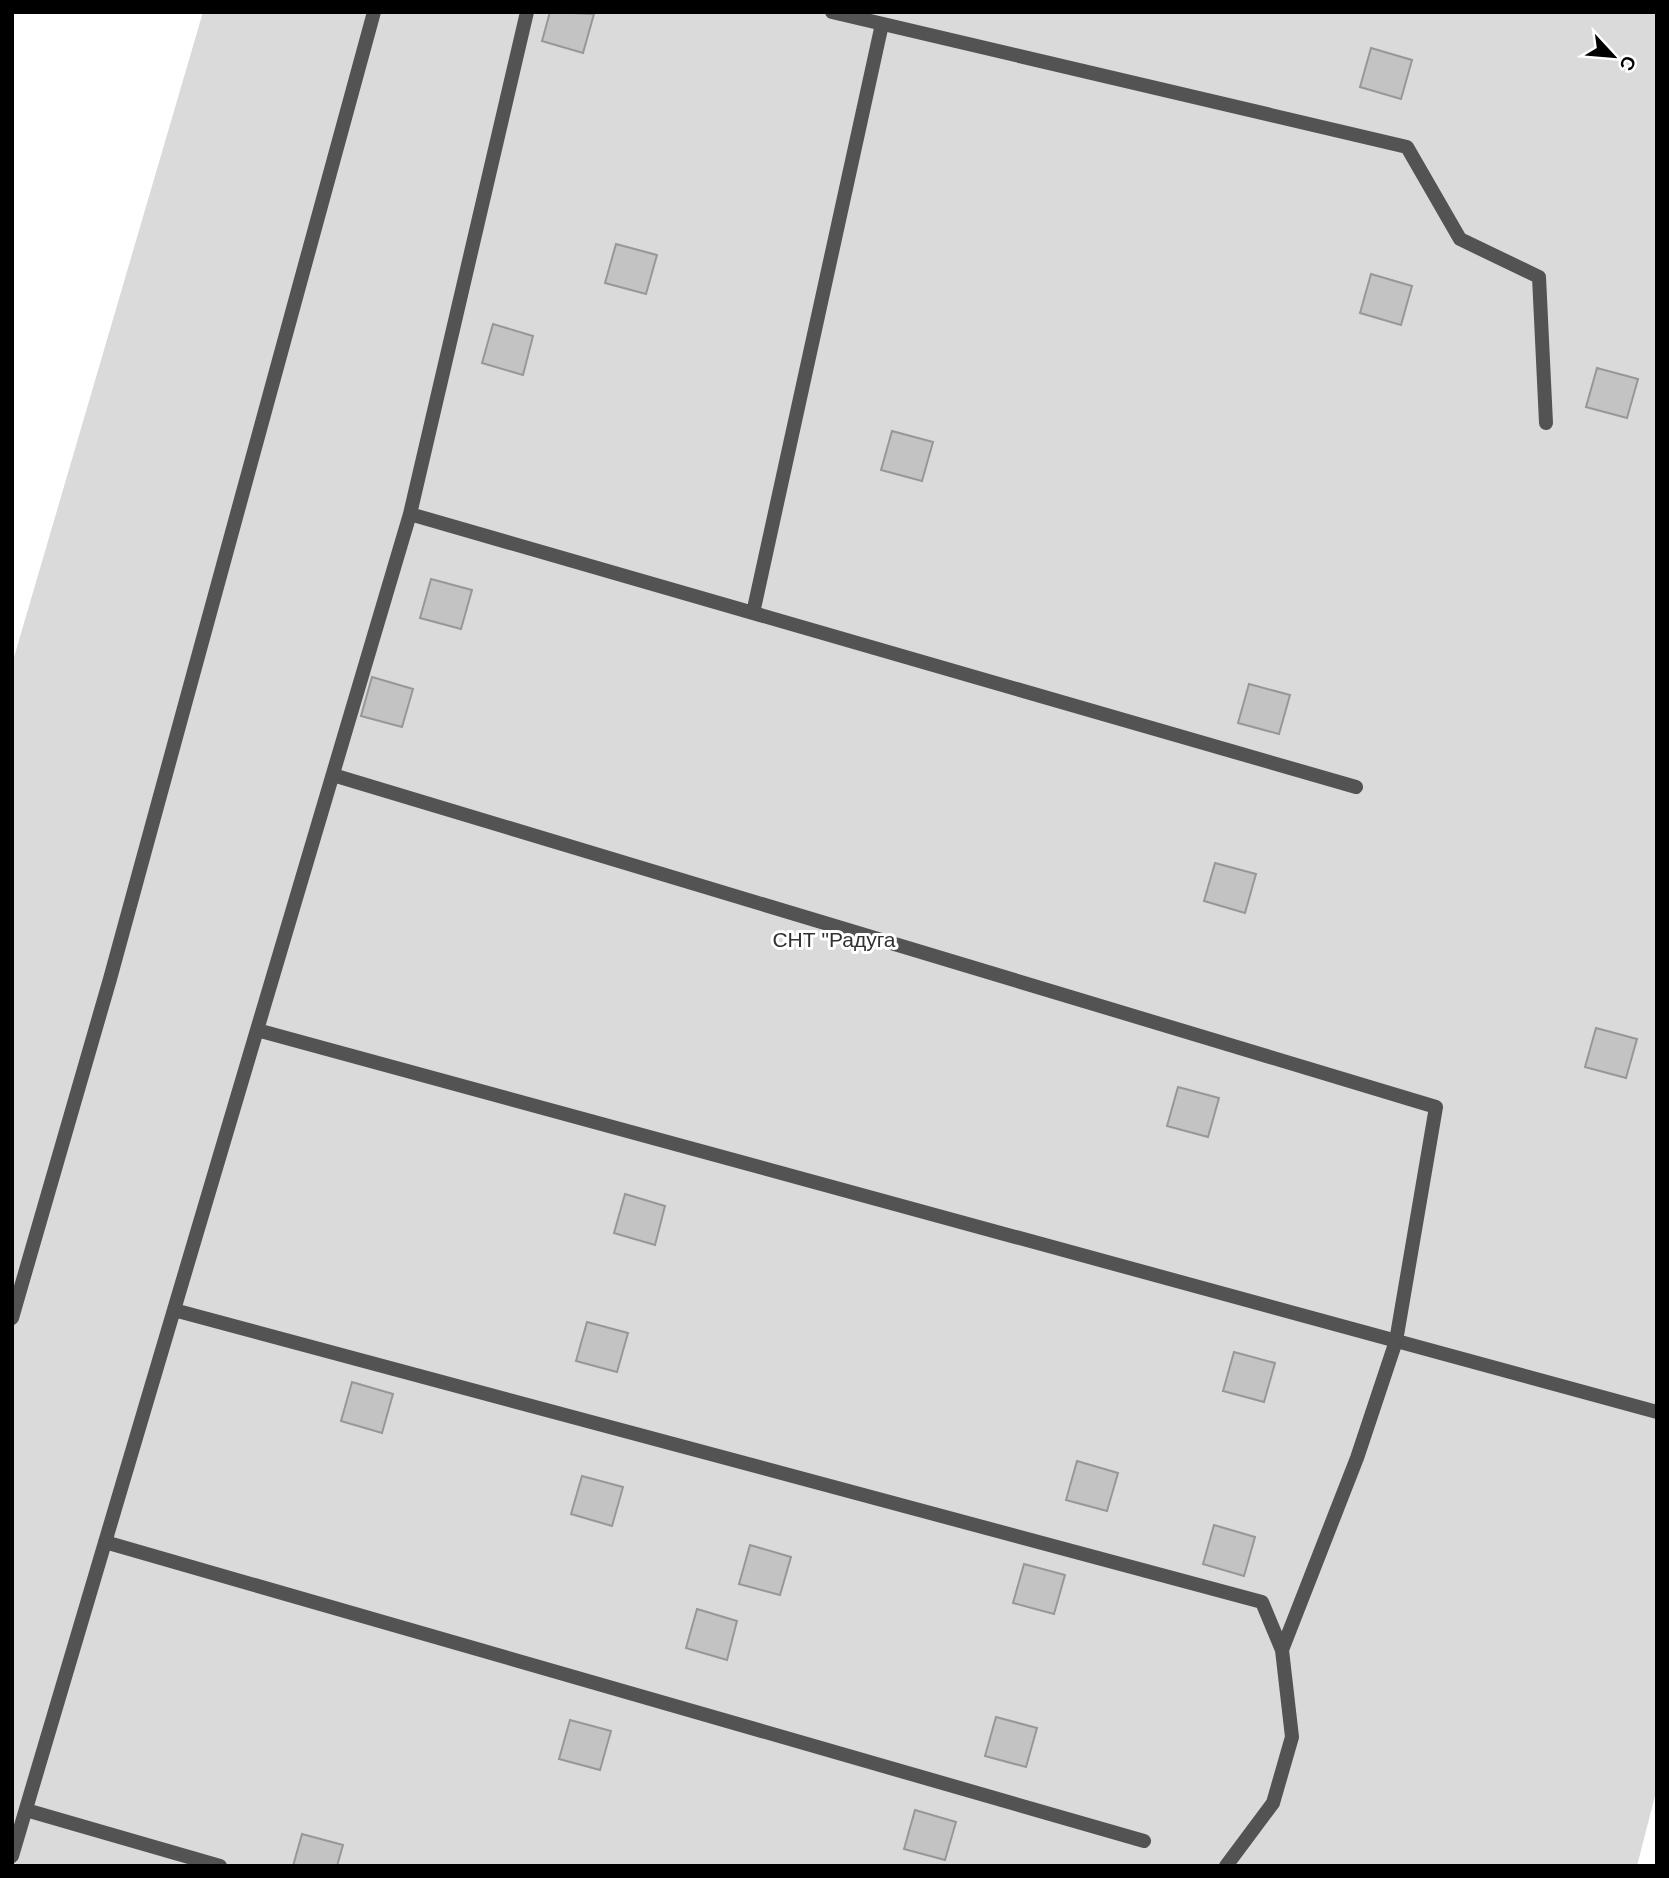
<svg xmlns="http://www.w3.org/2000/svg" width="1669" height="1878" font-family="Helvetica,sans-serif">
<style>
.garden{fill:#dadada}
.building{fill:#c3c3c3;stroke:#979797;stroke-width:2}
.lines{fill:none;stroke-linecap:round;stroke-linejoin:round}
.service{stroke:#535353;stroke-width:14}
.minor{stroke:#535353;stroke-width:14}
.labels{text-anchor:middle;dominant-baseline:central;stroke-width:6;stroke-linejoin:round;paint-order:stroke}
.park-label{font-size:21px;fill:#313131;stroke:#fff}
</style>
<rect width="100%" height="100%" fill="#fff"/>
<path class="garden" d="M203,12h1454v1776l-20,78h-1625v-1202z"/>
<path class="building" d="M550,12l44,2 -11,39 -41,-12z
M1371,48l41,12 -11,39 -41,-12z
M616,244l41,11 -11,39 -41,-11z
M1371,274l41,12 -11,39 -41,-12z
M493,324l40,12 -10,39 -41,-12z
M1597,368l41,11 -11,39 -41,-11z
M892,431l41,11 -11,39 -41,-11z
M431,579l41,11 -11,39 -41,-11z
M372,677l41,12 -11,38 -41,-11z
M1249,684l41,11 -11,39 -41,-11z
M1215,863l41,11 -11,39 -41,-12z
M1596,1028l41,11 -11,39 -41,-11z
M1178,1087l41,11 -11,39 -41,-11z
M625,1194l40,12 -10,39 -41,-12z
M587,1322l41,11 -11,39 -41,-11z
M1234,1352l41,11 -11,39 -41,-11z
M352,1382l41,12 -11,39 -41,-12z
M1077,1461l41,12 -11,38 -41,-11z
M582,1476l41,11 -11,39 -41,-12z
M1214,1525l41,12 -11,39 -41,-12z
M750,1545l41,12 -11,38 -41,-11z
M1024,1564l41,11 -11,39 -41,-11z
M697,1609l40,12 -10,39 -41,-12z
M996,1717l41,11 -11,39 -41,-11z
M570,1720l41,11 -11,39 -41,-11z
M915,1810l41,12 -11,38 -41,-11z
M302,1834l41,11 -6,21h-44z"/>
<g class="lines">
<path class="service" d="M832,12l575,135 53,92 79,38 7,146
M410,514l946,273
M753,613l129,-589
M333,775l1103,332 -40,234 -39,117 -75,192
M257,1030l1400,382
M174,1310l1088,292 20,48 10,87 -19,66 -47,63
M105,1542l1039,299
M26,1810l194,56
M12,1856l398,-1342 117,-502"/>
<path class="minor" d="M12,1318l98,-339 264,-967"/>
</g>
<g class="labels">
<g class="park-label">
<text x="834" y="939">СНТ "Радуга</text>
</g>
</g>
<rect width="1669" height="1878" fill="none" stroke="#000000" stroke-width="28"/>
<g transform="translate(1613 56) rotate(116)" stroke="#ffffff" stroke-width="5" paint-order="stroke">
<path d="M0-5L12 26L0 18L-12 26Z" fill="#000000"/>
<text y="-10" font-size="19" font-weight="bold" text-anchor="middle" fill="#000000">С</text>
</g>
</svg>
